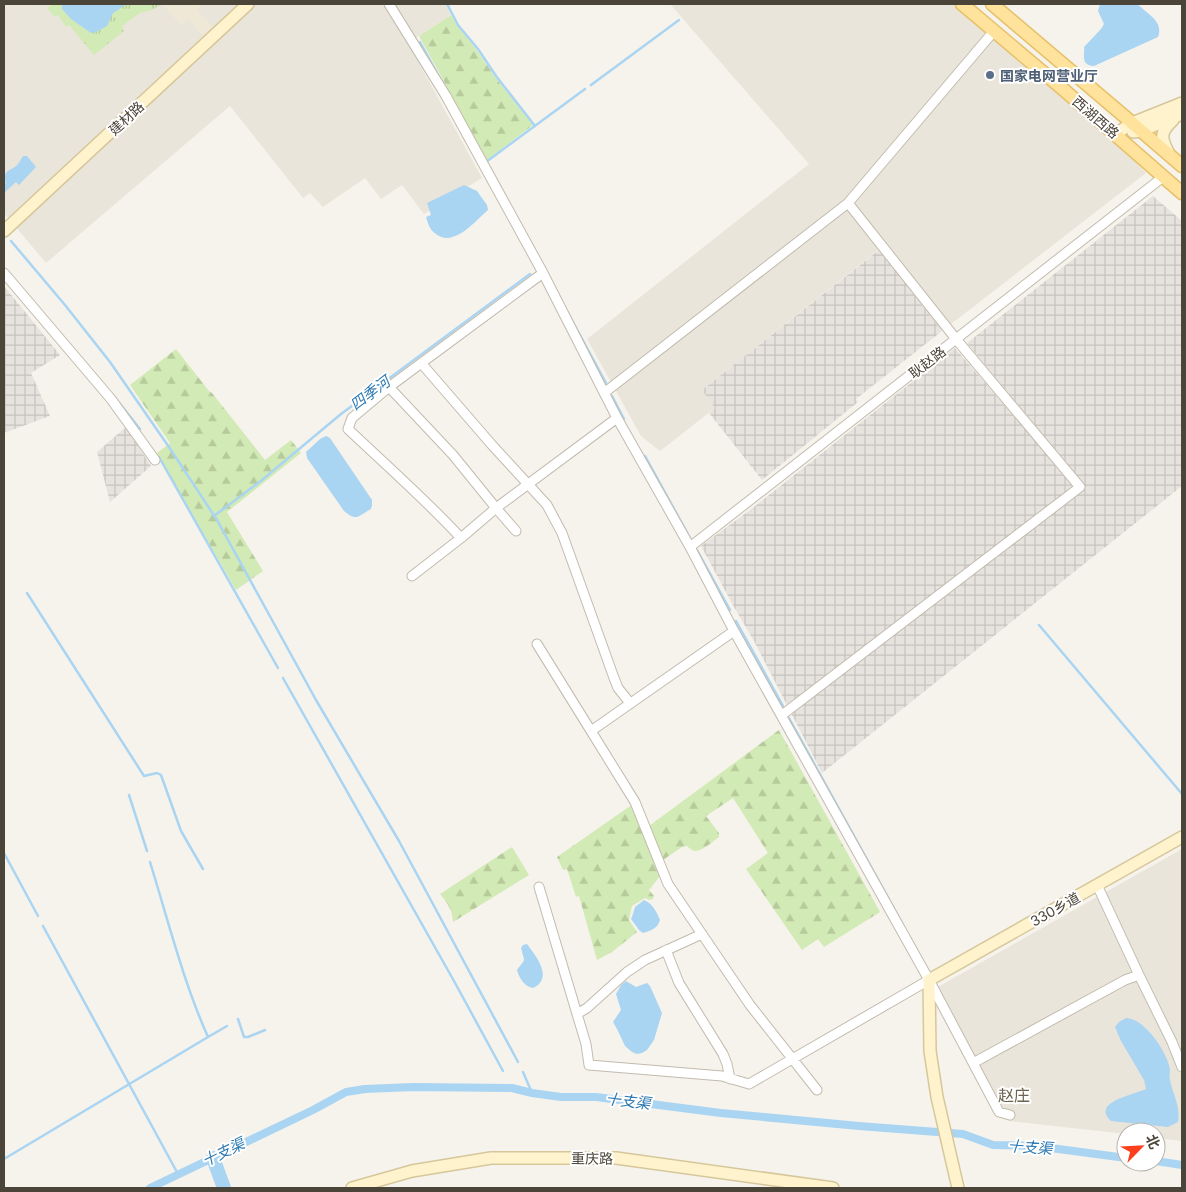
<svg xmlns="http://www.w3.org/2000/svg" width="1186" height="1192" font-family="Inter,'Noto Sans SC',sans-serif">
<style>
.residential{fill:#eae5da}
.industrial{fill:url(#industrial-grid)}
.education{fill:#efe8d6}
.grass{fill:url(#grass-tufts)}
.forest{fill:url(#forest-firs)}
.water{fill:#a9d4f2}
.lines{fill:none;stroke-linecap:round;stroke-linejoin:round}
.stream{stroke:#a9d4f2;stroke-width:2.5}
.canal{stroke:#a9d4f2;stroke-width:8}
.river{stroke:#a9d4f2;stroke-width:14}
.street-casing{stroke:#c2bbae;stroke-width:11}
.secondary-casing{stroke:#d6c79b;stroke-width:14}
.primary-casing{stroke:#e6c16a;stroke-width:15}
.street{stroke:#fff;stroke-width:9}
.secondary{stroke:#fff3cd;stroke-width:11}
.primary{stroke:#ffe39c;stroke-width:12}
.service-dot{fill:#5c6f8a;stroke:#fff;stroke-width:2}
.labels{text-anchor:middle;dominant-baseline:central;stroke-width:4;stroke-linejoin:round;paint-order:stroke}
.service-label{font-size:14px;font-weight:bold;fill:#4e5e75;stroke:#fff;text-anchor:start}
.street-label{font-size:14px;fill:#4b4439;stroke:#fff}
.water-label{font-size:15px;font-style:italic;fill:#2e7ab2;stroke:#fff}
.quarter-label{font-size:16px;fill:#6e6250;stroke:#fff}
</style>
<defs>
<pattern id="industrial-grid" width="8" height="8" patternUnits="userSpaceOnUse" patternTransform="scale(1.25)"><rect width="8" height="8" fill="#e6e2dd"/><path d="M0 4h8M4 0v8" fill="none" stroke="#c7c3be"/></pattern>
<pattern id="grass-tufts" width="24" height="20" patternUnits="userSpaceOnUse" patternTransform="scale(1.25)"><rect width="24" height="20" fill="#d2eab5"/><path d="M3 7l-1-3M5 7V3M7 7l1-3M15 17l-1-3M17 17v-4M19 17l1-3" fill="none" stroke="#b6ca9c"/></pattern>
<pattern id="forest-firs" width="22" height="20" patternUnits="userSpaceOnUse" patternTransform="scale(1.25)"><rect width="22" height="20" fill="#d2eab5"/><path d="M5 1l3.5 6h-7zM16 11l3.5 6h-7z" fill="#b6ca9c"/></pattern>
</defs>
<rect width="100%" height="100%" fill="#f6f3ec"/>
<path class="residential" d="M4,4h441l6,11 -43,28 74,135 -58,36 -22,-29 -21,14 -16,-21 -42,29 -13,-14 -7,5 -73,-92 -184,157 -42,-50z
M670,4h285l146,123 45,46 -204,158 -64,-81 -176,140 13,18 -55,43 -19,-15 -54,-97 222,-175z
M1182,849v292l-26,-3v-6h-30v2l-117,-13 -73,-133z"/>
<path class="industrial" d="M1153,196l29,25v265l-360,287 -68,-132 -20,-34 -33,-61 49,-36 205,-162 125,145 6,-5 -119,-145z
M879,250l63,81 -86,68 2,3 -96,78 -53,-67 6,-5 -13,-18z
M4,286l56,69 -29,18 19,43 -46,17z
M126,427l25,39 -41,36 -13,-50z"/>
<path class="education" d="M162,4h42l-7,6 16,17 -10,9 -15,-17 -7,6z"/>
<path class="grass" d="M53,4h109l-10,6 -12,3 -18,13 2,5 -30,24 -25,-30 -3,2 -8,-12 -3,2 -8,-9z"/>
<path class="forest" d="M451,15l6,10 19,24 19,28 38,48 -46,35 -68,-124z
M176,349l33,42 3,2 53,67 26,-20 10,13 -74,59 36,59 -27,19 -79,-137 13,-10 -40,-58z
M779,730l101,182 -56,35 -6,-8 -16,11 -56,-81 22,-16 -35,-55 -27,18 13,17v4c-6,4 -17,15 -25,14 -3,-1 -5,-3 -7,-5l-5,1 -19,13 -14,-34z
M633,804l27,66v6l-11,14 5,6 -1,3 -4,1 -4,-2 -13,8 -3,14 8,12 -25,20 -15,8 -18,-64 -3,1 -9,-28 -4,1 -6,-13z
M512,847l17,28 -76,47c-1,-13 -5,-18 -13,-28z"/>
<path class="water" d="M62,4h64l-5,4 -8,5 -6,13 -11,6 -5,1 -20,-14 -9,-10z
M1100,4h36c3,1 5,3 7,5 9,8 20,14 15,28l-64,29c-14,-1 -9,-11 -10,-19l17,-18 3,-5 -6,-13z
M23,156h4l9,11 -17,18 -3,-3 -12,11v-10l2,1c-5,-15 5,-12 12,-20 2,-3 3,-5 5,-8z
M464,185l13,6 10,14 1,5c-13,11 -34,38 -52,24 -6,-4 -8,-10 -10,-17l5,-2 -4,-12z
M326,436l4,2 42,62v5l-1,4c-13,7 -14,13 -27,2l-37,-53 -1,-6 14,-13z
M644,900c8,3 13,12 16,20 -3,9 -8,10 -17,13l-4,-3 -8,-11 2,-5 2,-7z
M527,944c9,12 27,34 6,44 -8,-1 -14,-10 -16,-18 9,-13 8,-6 4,-22l2,-3z
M626,981l10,6 11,-4 3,3 12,27 -8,27 -7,10 -5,3 -5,1 -5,-2 -7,-6 -8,-17 -4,-7 8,-12 -5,-16 5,-9z
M1126,1018c3,0 5,1 8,2 15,6 33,33 36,49 0,3 -1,8 0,11 3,15 11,27 8,42l-10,5 -57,-6c-21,-19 25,-27 35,-32l-2,-9 -23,-39 -6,-14 4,-5z"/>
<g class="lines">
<path class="stream" d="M447,4l11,21 20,24 18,27 39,50
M420,42l22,40
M591,85l88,-65
M486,162l99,-73
M11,241l54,64 45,57 61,88 46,70 99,180 83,141 119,221
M568,313l38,70
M113,395l27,34
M612,396l12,23
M645,456l45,82
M159,457l119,211
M214,516l48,-36 79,-66 189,-140
M697,550l33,60
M27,593l117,183 13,-3 4,2 20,56 22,38
M736,621l47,85
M1039,625l143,169
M283,678l171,303 49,90
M789,718l113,205
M129,795l18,56
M4,853l34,63
M150,862c18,58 33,119 58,175l19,-11
M43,926l135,248
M238,1019l6,18h4l17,-7
M523,1072l9,21
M4,1159l204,-122"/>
<path class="canal" d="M1156,1161l26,4
M150,1188l163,-78 33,-18 19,-3 48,-2 99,1 20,5 29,4h35l125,16 138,13 104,8 30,11 43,1 90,12"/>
<path class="river" d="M213,1158l11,30"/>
<defs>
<path id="street" d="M389,4l57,92 97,177 74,145 73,129 44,84 195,349 70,132 11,3
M4,273l107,126 44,61
M422,364l70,81 55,60 15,28 52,145 4,10 12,15
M389,387l64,68 43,53 20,23
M604,393l244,-190 146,-172
M461,538c-36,-39 -75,-73 -113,-109l4,-11 37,-31 154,-114
M690,547l473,-370
M412,576l49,-38 35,-30 121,-90
M734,631l-143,100 44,71 33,82 82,121 67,85
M537,644l54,87
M782,715l298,-228 -124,-148 -108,-136
M1097,885l42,90 33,67 10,25
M539,887l47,157 3,21 133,11 27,8 180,-104
M666,950l13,33 44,71 4,10 3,15
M577,1014l10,-6 40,-36 18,-12 57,-26
M973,1063l152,-83 14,-5"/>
<path id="secondary" d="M1133,132l8,-1 41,-17
M1116,134l16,-11 50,-20
M1169,154c-8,-16 -10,-21 4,-34
M4,231l244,-227
M352,1188l60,-17 79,-13h125l217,30
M958,1188l-21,-91 -7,-46 -1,-71 253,-143"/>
<path id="primary" d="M962,4l102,86 118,103
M992,4l132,112 58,50"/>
</defs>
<use href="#street" class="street-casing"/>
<use href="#secondary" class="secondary-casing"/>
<use href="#primary" class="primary-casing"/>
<use href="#street" class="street"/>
<use href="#secondary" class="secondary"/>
<use href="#primary" class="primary"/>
</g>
<circle class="service-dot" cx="990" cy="75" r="5"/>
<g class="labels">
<g class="service-label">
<text x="1000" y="75">国家电网营业厅</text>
</g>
<g class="street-label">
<text transform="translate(1096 117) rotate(41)">西湖西路</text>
<text transform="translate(126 118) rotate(-43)">建材路</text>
<text transform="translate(927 362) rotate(-38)">耿赵路</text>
<text transform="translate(1055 909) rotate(-29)">330乡道</text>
<text transform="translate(592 1158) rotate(1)">重庆路</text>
</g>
<g class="water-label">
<text transform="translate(370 393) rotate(-37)">四季河</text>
<text transform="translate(628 1101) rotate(7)">十支渠</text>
<text transform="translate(1030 1147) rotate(4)">十支渠</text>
<text transform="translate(223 1152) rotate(-26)">十支渠</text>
</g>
<g class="quarter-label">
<text x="1014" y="1095">赵庄</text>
</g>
</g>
<rect width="1186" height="1192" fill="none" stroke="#4b4439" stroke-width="10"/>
<g transform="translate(1141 1147) rotate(66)"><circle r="24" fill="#ffffff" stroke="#b7b4b0"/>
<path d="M0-4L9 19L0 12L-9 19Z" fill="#fc3f1d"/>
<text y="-8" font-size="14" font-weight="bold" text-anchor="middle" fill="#4b4439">北</text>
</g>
</svg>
